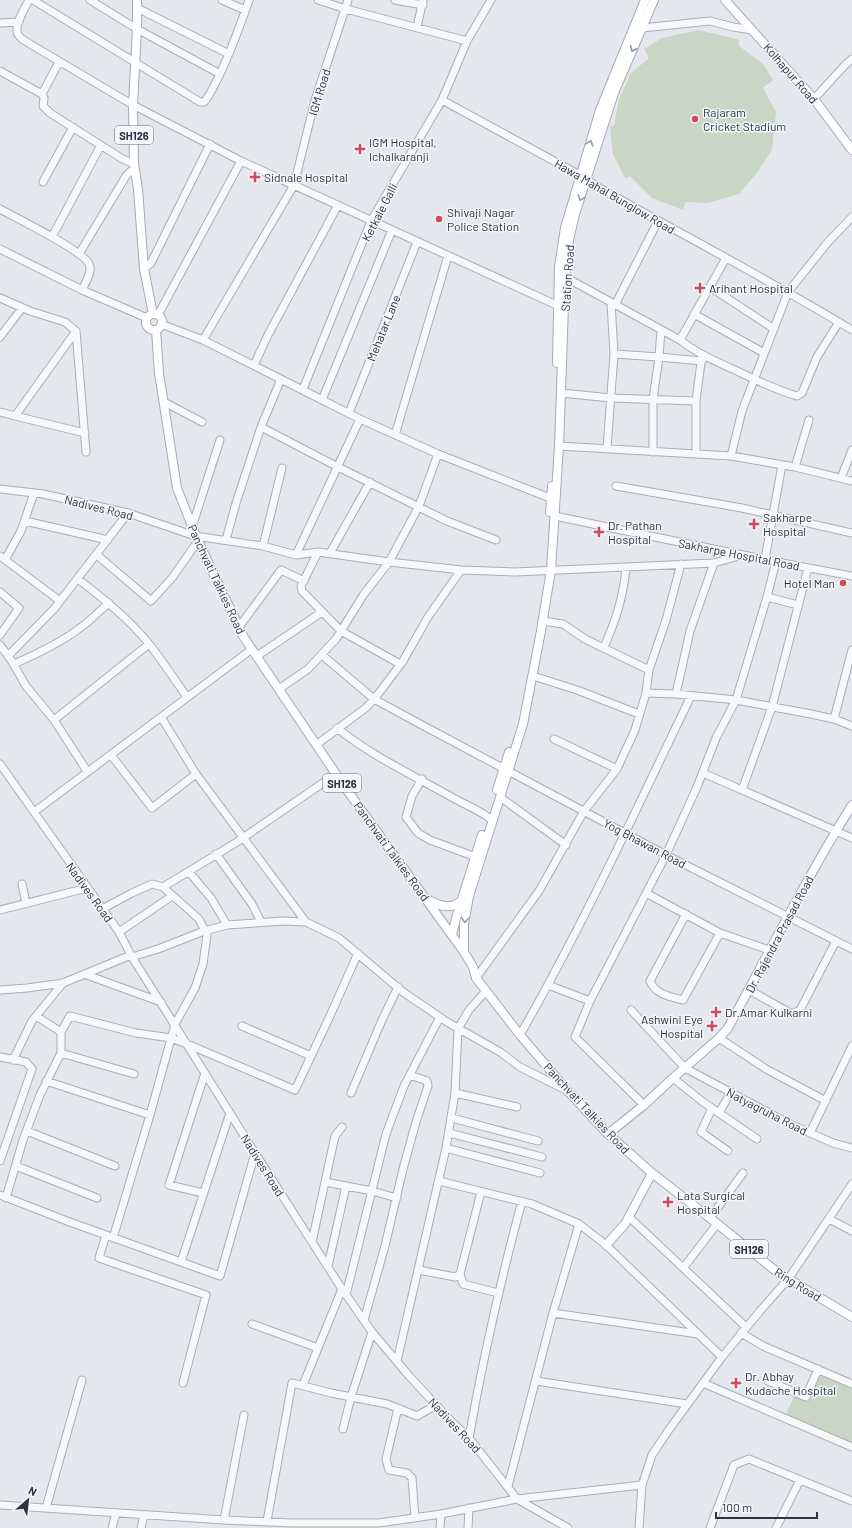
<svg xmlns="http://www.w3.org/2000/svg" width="852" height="1528" font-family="Barlow,sans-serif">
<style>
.green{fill:#c9d6c5}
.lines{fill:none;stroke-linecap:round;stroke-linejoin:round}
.minor-casing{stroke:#a9aeb7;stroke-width:9}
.major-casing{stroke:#a3abb8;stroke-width:10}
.minor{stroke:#f7f8fa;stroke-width:7}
.major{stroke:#fff;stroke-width:8}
.oneway{stroke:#959aa2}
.poi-dot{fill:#d1495b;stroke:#f4f6f9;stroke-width:1.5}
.labels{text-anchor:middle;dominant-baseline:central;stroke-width:3;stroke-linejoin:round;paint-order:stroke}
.shield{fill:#f4f6f9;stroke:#676e7b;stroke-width:1}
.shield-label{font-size:11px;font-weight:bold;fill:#2b3445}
.street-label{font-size:12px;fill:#2b3445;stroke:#f4f6f9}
.poi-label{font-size:12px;fill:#2b3445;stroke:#f4f6f9;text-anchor:start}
</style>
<rect width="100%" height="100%" fill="#e4e7ec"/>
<path class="green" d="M698,30l42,10 -2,5 25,19 10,16 -10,8 13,24 -4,38 -16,24 -17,20 -31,9 -23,-1 -2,8 -31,-12 -22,-22 -5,2 -12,-24 -3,-28h4l5,-27 12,-26 18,-15 -5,-9 18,-11z
M815,1374l37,12v61l-68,-29 12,-26 10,5z"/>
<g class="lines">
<defs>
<path id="minor" d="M29,0c-4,8 -13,22 -12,31 0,4 5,8 8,10l108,64 108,56 322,147
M33,0l167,102h4c5,-5 8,-12 11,-18 14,-27 24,-55 34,-84
M90,0l47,29 83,45
M222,0l23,10
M318,0l28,9 121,32 24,-41
M395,0l28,5
M137,8l92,46
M0,23l19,-1
M417,27l6,-27
M642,28l68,-7 23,6 19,3
M0,71l42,23 2,4 -1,8 7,7 71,45 13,6
M42,94l17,-32
M814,99l31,-34 7,-6
M442,100l145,79 9,7c85,48 172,93 256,144
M43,182l30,-55
M0,209c16,9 84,42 89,55 4,8 -4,19 -7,26
M52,237l49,-92
M0,249l82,41 65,28
M79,254l47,-78 5,-5 3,-1
M144,269l7,-6 59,-119
M565,277l115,63c18,14 37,22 57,31 19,9 39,19 60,25l5,-3 15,-36 22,-35
M710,287l64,42
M0,298l30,13 35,11 11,9 -61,85 -15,-4
M615,305l43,-84
M694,314l70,39
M158,315l83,-154
M161,324l42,16 157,79 78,35 112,44 6,-1
M76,331l10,121
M0,337l22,-29
M203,340l91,-155 21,-85 33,-100
M680,340l46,-82
M614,354l45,3 43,4
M254,365l14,-30 70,-130
M303,389l68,-168 71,-121 25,-59
M561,393l50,5 85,3
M322,400l70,-170
M164,402l38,20
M349,413l68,-171
M15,416l70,17
M261,427l20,-48
M395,435l53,-179
M559,446l172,10 64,11 57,14
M607,448l7,-94 -3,-51
M653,452v-53l6,-42 2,-27
M696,453v-52l6,-46
M731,456l11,-45 46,-119 40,-50 24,-25
M795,467l14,-47
M841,478l11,-28
M616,486l126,22 110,25
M0,489l43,5 85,19 67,23 68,10 33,9 22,-3 71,10 72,8 54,2 199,-9 25,-7
M555,516c99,21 198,42 297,60
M25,521l83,19
M192,527l28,-87
M226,540l10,-37 25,-76 77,40 109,54 49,19
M263,546l19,-78
M318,552l-17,34 1,5 39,40 59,33
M330,553l40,-71
M97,555l54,46 21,-23 26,-37
M296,555l64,-136
M0,556l60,45
M765,559l17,-94
M5,560l16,-29 13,-38
M78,579c26,20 51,40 72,66 13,17 25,35 37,52
M0,592l19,16 -19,27
M767,597l31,8
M543,621l20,3 22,15 64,31
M239,627l42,-57 23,11
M0,645l11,15 15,26 28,34 33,51
M604,647c12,-27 19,-49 22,-79
M322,655l52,44 46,25 246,131 186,94
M8,656l46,-47 74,-96
M257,656l65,-44
M14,664c23,-10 46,-21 66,-36 10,-7 19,-17 29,-25
M533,676l44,14 62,24
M279,689l29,-20 28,-30 28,-45 25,-32 30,-56 19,-52
M646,693l30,1 60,6 75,14 23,5 18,7
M676,694l14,-63 24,-68
M161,717l35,57
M834,719l18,-69
M54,720l95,-76
M337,728c36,29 78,48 118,71 13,7 26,12 37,21
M554,739l63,30
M316,745l51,-38 12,-14 24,-32 25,-44 33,-47
M111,755l41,53 44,-34 110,148
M0,764l119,168 13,25 123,196 87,136 30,43 38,45 41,44 18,17 48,61 51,29
M703,773l149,65
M422,779l-10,17 -6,21 12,16 12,7 51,19
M742,790l30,-83 36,-139
M500,797l66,48
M34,812l218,-163
M216,854l36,50 9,18
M189,872l22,26 16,27
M22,884l4,19
M163,887l74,-45 99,-68
M646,893l74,40 49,17
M102,909l30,-16 20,-9 11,3 36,32 8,16 -4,29 -8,24 -20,36 -25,91 -37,123
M0,910l87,-22
M686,914l-36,67c5,13 20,16 33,19l37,-67
M119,932l53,-36
M132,957l26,-8 46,-18 23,-6 57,-4 22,1 33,16 64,54 44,30 53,30 20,15 46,23
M84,974l77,28
M476,978l63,-87 45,-80 33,-42 18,-39 11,-37 3,-23 17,-50 15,-56
M548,985l42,16 76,-146 31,-68 19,-49 20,-38 31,-103 9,-36
M0,990l27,-2 36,-5 68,-28
M749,990l43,24 8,-4 36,-69
M590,1001l-15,36 69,68
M631,1010l54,58 105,56 43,19 19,5
M36,1016l25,16
M242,1026l69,30
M520,1035c63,-110 116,-225 171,-339
M719,1038l47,31 60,32
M0,1057l26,5 6,7 -32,92
M13,1060l19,-39 31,-38
M134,1074l-73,-21v-21l9,-16 66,17 35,5 16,6 108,46 35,-74 28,-63
M673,1078l30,24 54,37
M46,1081l104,34
M351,1093l31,-73 16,-33
M455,1093l62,14
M712,1108l-11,24 27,19
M719,1113l12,-21
M452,1118l86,23
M27,1131l88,35
M449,1133l93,24
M810,1133l42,-87
M446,1148l94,25
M16,1166l81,32
M439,1181l93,23 47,20 27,21 116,112
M325,1182l10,-46 7,-9
M203,1193l-34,-8 36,-112
M0,1195l67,26 153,55 35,-123
M6,1198l17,-58 17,-45 21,-42
M629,1217l117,110
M710,1218l33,-45
M829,1219l23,12
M106,1235l-7,23 107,37 -23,88
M312,1242l13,-60 47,9 25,7
M181,1262l49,-149
M328,1266l18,-80
M684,1267l33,-43
M419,1270l36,7 5,-3 21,-82
M460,1274l3,10 35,9
M346,1295l40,-161 18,-48 36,-69
M553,1313l145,21
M364,1320l21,-74 18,-77 13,-47 12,-36 -1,-5 -17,-6
M252,1324l66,24 -15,37
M741,1333l22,13 89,38
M318,1348l24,-59
M397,1361l49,-213 9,-55 3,-64 11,-19 17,-19
M536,1381l151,23
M768,1381l38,16 12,-28
M703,1383l149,64
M398,1408l-12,51 3,11 18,3 5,5 3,40
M343,1429l8,-32 21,-65
M469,1438c14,-80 32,-159 53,-237
M508,1486l45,-173 26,-89
M0,1505l224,15 68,3h87l62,-9 76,-15 125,-14
M46,1508l36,-128
M224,1520l20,-105
M267,1521l25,-138 39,10 56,11 30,12 19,-11
M112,1528l4,-15
M141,1528l3,-13
M440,1528l1,-14
M468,1528l1,-20
M639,1528l3,-43 10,-30 16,-24 54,-74 38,-46 29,-33 63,-94
M710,1528l24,-63 15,-6 103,42
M776,1528l24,-48"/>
<path id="major" d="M137,0v29l-4,76 1,59 4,25 6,80 9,45
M725,0l89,99 38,51
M146 322a8 8 0 1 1 16 0a8 8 0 1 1-16 0Z
M156,330l3,43 18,115 21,53 45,95 101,150 120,166 9,15 3,11 44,57 47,55 41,44 44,39 58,45 67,54 75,45
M557,363l2,-96 6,-39 35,-118 45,-110
M550,512l2,-26
M497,790l12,-38
M429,900c10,6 22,10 32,1
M452,935l5,-20 25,-80
M464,952v-28l5,-28 54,-172 18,-93 10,-61 8,-124 6,-169 4,-37 6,-26 39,-121 40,-93
M608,1134l36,-29 29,-27 46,-40 9,-10c41,-75 79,-151 124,-223
M606,1245l19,-21 27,-51"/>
</defs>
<use href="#minor" class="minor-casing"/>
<use href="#major" class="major-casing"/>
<use href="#minor" class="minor"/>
<use href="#major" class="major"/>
</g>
<defs><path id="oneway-chevron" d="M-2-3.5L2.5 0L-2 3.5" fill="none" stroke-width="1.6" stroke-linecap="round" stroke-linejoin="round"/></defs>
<g class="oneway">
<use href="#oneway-chevron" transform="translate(633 49) rotate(113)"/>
<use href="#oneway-chevron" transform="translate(590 143) rotate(-74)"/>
<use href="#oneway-chevron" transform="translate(581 198) rotate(109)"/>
<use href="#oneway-chevron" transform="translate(465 920) rotate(95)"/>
</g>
<g class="poi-dot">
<circle cx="695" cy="119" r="4"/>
<path d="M358 143h4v4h4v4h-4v4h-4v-4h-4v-4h4z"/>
<path d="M253 171h4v4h4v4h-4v4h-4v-4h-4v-4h4z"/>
<circle cx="439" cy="219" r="4"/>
<path d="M698 282h4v4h4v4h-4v4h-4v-4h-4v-4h4z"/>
<path d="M752 518h4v4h4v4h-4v4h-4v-4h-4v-4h4z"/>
<path d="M597 526h4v4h4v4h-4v4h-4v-4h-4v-4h4z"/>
<circle cx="843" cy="583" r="4"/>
<path d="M714 1006h4v4h4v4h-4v4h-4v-4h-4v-4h4z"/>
<path d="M710 1020h4v4h4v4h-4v4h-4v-4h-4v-4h4z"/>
<path d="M666 1196h4v4h4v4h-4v4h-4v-4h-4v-4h4z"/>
<path d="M734 1377h4v4h4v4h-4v4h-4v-4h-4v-4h4z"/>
</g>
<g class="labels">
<g class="shield">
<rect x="115" y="126" width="38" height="18" rx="3"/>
<rect x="323" y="774" width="38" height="18" rx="3"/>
<rect x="730" y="1240" width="38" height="18" rx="3"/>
</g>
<g class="shield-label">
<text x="134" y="135">SH126</text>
<text x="342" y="783">SH126</text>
<text x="749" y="1249">SH126</text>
</g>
<g class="street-label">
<text transform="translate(791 73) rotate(49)">Kolhapur Road</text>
<text transform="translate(319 92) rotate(-73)">IGM Road</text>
<text transform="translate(615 196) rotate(30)">Hawa Mahal Bunglow Road</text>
<text transform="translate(379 212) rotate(-63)">Ketkale Galli</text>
<text transform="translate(567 278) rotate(-86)">Station Road</text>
<text transform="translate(383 328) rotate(-68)">Mehatar Lane</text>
<text transform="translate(99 507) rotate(14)">Nadives Road</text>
<text transform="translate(739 554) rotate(11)">Sakharpe Hospital Road</text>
<text transform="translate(217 579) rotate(65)">Panchvati Talkies Road</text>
<text transform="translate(645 843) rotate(28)">Yog Bhawan Road</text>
<text transform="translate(392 851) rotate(54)">Panchvati Talkies Road</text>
<text transform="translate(90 892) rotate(54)">Nadives Road</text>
<text transform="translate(779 934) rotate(-62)">Dr. Rajendra Prasad Road</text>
<text transform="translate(587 1108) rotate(47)">Panchvati Talkies Road</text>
<text transform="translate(767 1111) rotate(27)">Natyagruha Road</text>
<text transform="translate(263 1165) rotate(58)">Nadives Road</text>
<text transform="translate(798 1284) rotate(32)">Ring Road</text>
<text transform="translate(455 1425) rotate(47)">Nadives Road</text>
</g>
<g class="poi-label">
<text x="703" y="112">Rajaram<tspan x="703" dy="14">Cricket Stadium</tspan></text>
<text x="369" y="142">IGM Hospital,<tspan x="369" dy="14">Ichalkaranji</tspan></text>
<text x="264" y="177">Sidnale Hospital</text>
<text x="447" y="212">Shivaji Nagar<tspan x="447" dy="14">Police Station</tspan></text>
<text x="709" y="288">Arihant Hospital</text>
<text x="763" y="517">Sakharpe<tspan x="763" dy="14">Hospital</tspan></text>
<text x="608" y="525">Dr. Pathan<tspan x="608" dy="14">Hospital</tspan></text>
<text x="835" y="583" text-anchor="end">Hotel Man</text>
<text x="725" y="1012">Dr.Amar Kulkarni</text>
<text x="703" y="1019" text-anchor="end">Ashwini Eye<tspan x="703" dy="14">Hospital</tspan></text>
<text x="677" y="1195">Lata Surgical<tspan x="677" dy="14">Hospital</tspan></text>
<text x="745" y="1376">Dr. Abhay<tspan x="745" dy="14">Kudache Hospital</tspan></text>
</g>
</g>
<g transform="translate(28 1500) rotate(28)" stroke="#f4f6f9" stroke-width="3" paint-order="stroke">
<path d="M0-3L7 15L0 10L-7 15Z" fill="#2b3445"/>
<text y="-6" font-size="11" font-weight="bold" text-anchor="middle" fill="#2b3445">N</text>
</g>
<path d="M716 1512v6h101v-6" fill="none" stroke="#2b3445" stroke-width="2"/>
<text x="722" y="1512" font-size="12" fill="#2b3445" stroke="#f4f6f9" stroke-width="3" paint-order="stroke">100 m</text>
</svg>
